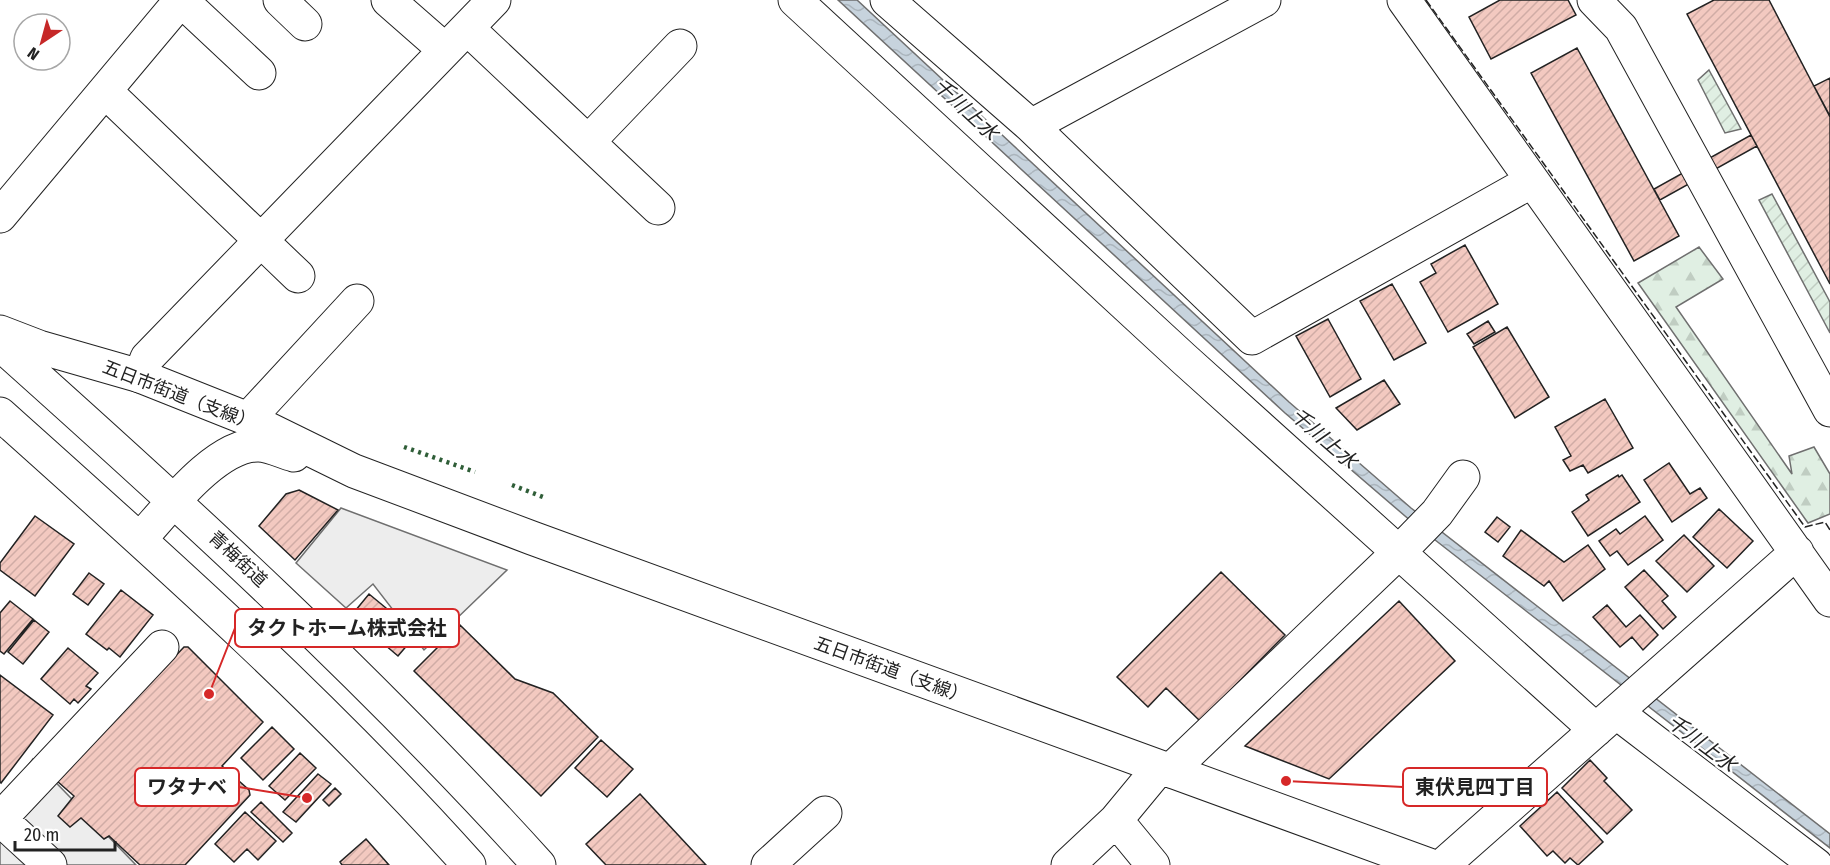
<svg xmlns="http://www.w3.org/2000/svg" width="1830" height="865" font-family="'Fira Sans Condensed','Noto Sans JP',sans-serif">
<style>
.forest{fill:url(#forest-firs);stroke:#6f6f6f;stroke-width:1.5}
.garden{fill:url(#garden-furrows);stroke:#6f6f6f;stroke-width:1.5}
.parking{fill:#ededed;stroke:#6f6f6f;stroke-width:1.5}
.water{fill:url(#water-waves);stroke:#6f6f6f;stroke-width:1.5}
.building{fill:url(#building-hatch);stroke:#222;stroke-width:1.5}
.lines{fill:none;stroke-linecap:round;stroke-linejoin:round}
.minor-casing{stroke:#222;stroke-width:35}
.major-casing{stroke:#222;stroke-width:35}
.minor{stroke:#fff;stroke-width:33}
.major{stroke:#fff;stroke-width:33}
.hedge{stroke:#2f5e38;stroke-width:4.5;stroke-dasharray:3 4.5;stroke-linecap:butt}
.fence{stroke:#222;stroke-width:1.5;stroke-dasharray:8 3;stroke-linecap:butt}
.labels{text-anchor:middle;dominant-baseline:central;stroke-width:4.5;stroke-linejoin:round;paint-order:stroke}
.street-label{font-size:18px;fill:#222;stroke:#fff}
.water-label{font-size:20px;font-style:italic;fill:#222;stroke:#fff}
.leader{fill:none;stroke:#d62828;stroke-width:2}
.callout-dot{fill:#d62828;stroke:#fff;stroke-width:2}
.callout{fill:#fff;stroke:#d62828;stroke-width:2}
.callout-label{font-size:20px;text-anchor:middle;font-weight:bold;fill:#222}
</style>
<defs>
<pattern id="forest-firs" width="22" height="20" patternUnits="userSpaceOnUse" patternTransform="scale(1.5)"><rect width="22" height="20" fill="#e0efe3"/><path d="M5 1l3.5 6h-7zM16 11l3.5 6h-7z" fill="#c0cdc2"/></pattern>
<pattern id="garden-furrows" width="10" height="10" patternUnits="userSpaceOnUse" patternTransform="scale(1.5)"><rect width="10" height="10" fill="#e0efe3"/><path d="M-1 1l2-2M0 10L10 0M9 11l2-2" fill="none" stroke="#c0cdc2"/></pattern>
<pattern id="water-waves" width="16" height="10" patternUnits="userSpaceOnUse" patternTransform="scale(1.5)"><rect width="16" height="10" fill="#c7d3dd"/><path d="M0 5q4-4 8 0t8 0" fill="none" stroke="#abb5bd"/></pattern>
<pattern id="building-hatch" width="6" height="6" patternUnits="userSpaceOnUse" patternTransform="scale(1.5)"><rect width="6" height="6" fill="#f3c9c0"/><path d="M-1 1l2-2M0 6l6-6M5 7l2-2" fill="none" stroke="#d0aca5"/></pattern>
</defs>
<rect width="100%" height="100%" fill="#fff"/>
<path class="forest" d="M1699,247l24,32 -47,28 116,167 -3,-18 25,-9 16,27v40l-22,9 -170,-240z"/>
<path class="garden" d="M1709,70l32,59 -16,4 -27,-53z
M1772,194l58,108v31l-71,-133z"/>
<path class="parking" d="M341,508l166,62 -83,80 -51,-66 -27,24 -50,-45z
M33,759l103,106h-136v-63z"/>
<path class="water" d="M838,0h19l432,402 122,106 419,326v14l-418,-326 -127,-109z"/>
<path class="building" d="M1500,0h68l8,15 -85,44 -22,-42z
M1714,0h55l61,117v167l-143,-270z
M1577,48l102,188 -45,25 -103,-188z
M1830,78v38l-16,-30z
M1751,135l6,11 -97,54 -6,-11z
M1465,245l33,59 -50,28 -28,-50 16,-9 -5,-9z
M1392,284l34,59 -32,17 -34,-59z
M1328,319l33,60 -31,18 -34,-61z
M1488,321l7,11 -21,12 -7,-10z
M1507,327l42,70 -34,21 -42,-71z
M1384,380l16,24 -43,26 -21,-22z
M1605,399l28,49 -45,25 -5,-8 -13,6 -7,-11 8,-4 -16,-29z
M1669,463l21,31 10,-6 7,10 -35,24 -28,-42z
M1618,475l1,2 3,-2 18,27 -52,34 -16,-24 17,-12 -3,-5z
M299,490l39,20 -43,50 -36,-34 27,-32z
M1719,509l34,32 -26,27 -34,-31z
M35,516l39,28 -39,52 -35,-26v-7z
M1645,516l18,24 -35,25 -11,-14 -7,5 -11,-15 17,-12 4,5z
M1497,517l13,10 -12,15 -13,-10z
M1521,530l43,32 24,-17 17,24 -42,32 -14,-20 -5,5 -41,-30z
M1684,535l30,31 -27,26 -31,-31z
M1644,570l24,26 -6,5 14,16 -13,12 -38,-42z
M1221,572l64,63 -85,86 -34,-33 -18,19 -31,-30z
M89,573l15,11 -16,21 -15,-11z
M121,590l32,25 -33,42 -11,-9 -2,2 -21,-16z
M369,594l17,14 -9,10 14,11 6,-8 18,15 -17,20 -47,-40z
M10,601l23,18 -29,35 -4,-3v-38z
M1399,601l56,60 -126,118 -84,-33z
M1607,605l19,22 14,-12 18,20 -15,15 -11,-13 -12,10 -27,-30z
M34,620l15,12 -26,32 -15,-12z
M460,625l55,54 38,14 45,44 -57,59 -127,-125z
M184,647h4l75,75 -41,44 27,24 1,5 -65,70h-45l-31,-29 -5,3 -23,-21 -11,9 -12,-11 16,-20 -17,-15z
M68,648l30,25 -12,13 5,3 -13,14 -4,-4 -4,5 -29,-25z
M0,675l53,40 -52,68 -1,-1z
M272,727l22,22 -31,31 -22,-22z
M601,740l32,29 -26,28 -32,-29z
M300,753l16,15 -31,32 -16,-14z
M1590,760l17,18 -3,3 28,29 -25,24 -45,-46z
M318,774l13,10 -35,38 -13,-10z
M335,788l6,6 -12,12 -6,-6z
M1557,792l46,50 -25,23 -8,-7 -5,5 -12,-12 -6,5 -27,-30z
M640,794l66,71h-100l-20,-21z
M261,802l31,31 -9,9 -32,-30z
M245,812l31,29 -18,19 -11,-11 -13,13 -19,-18z
M366,839l23,26h-47l-2,-3z"/>
<g class="lines">
<defs>
<path id="minor" d="M181,0l78,73
M280,0l25,24
M388,0l57,50
M795,0l388,358 413,372
M887,0l144,126 221,212 280,-157
M1404,0l426,600
M1594,0l27,28 209,382
M467,28l191,180
M105,91l193,185
M1031,126l233,-126
M588,142l92,-96
M0,216l181,-216
M140,376l7,-18 347,-358
M248,419l109,-118
M1616,712l200,153
M1170,771l229,-219 38,-39 26,-36
M50,865l-50,-46 162,-172
M768,865l57,-52
M1068,865l48,-45
M1153,865l-37,-45 43,-52
M1443,865l354,-313"/>
<path id="major" d="M0,332l39,15 101,29 108,43 106,52 178,67 897,327
M0,344c188,168 370,334 539,521
M0,414c162,145 324,289 469,451
M140,539c27,-29 75,-94 118,-94 11,0 25,7 36,10"/>
</defs>
<use href="#minor" class="minor-casing"/>
<use href="#major" class="major-casing"/>
<use href="#minor" class="minor"/>
<use href="#major" class="major"/>
<path class="hedge" d="M404,447l71,25
M512,485l31,12"/>
<path class="fence" d="M1426,0l379,527 20,-5 5,8"/>
</g>
<g class="labels">
<g class="street-label">
<text transform="translate(179 395) rotate(21)">五日市街道（支線）</text>
<text transform="translate(238 559) rotate(43)">青梅街道</text>
<text transform="translate(891 670) rotate(20)">五日市街道（支線）</text>
</g>
<g class="water-label">
<text transform="translate(966 109) rotate(43)">千川上水</text>
<text transform="translate(1324 438) rotate(41)">千川上水</text>
<text transform="translate(1702 743) rotate(37)">千川上水</text>
</g>
</g>
<path class="leader" d="M209 694L235 628M307 798L239 787M1286 781L1403 787"/>
<g class="callout-dot">
<circle cx="209" cy="694" r="6"/>
<circle cx="307" cy="798" r="6"/>
<circle cx="1286" cy="781" r="6"/>
</g>
<g class="callout">
<rect x="235" y="609" width="224" height="38" rx="6"/>
<rect x="135" y="768" width="104" height="38" rx="6"/>
<rect x="1403" y="768" width="144" height="38" rx="6"/>
</g>
<g class="callout-label">
<text x="347" y="635">タクトホーム株式会社</text>
<text x="187" y="794">ワタナベ</text>
<text x="1475" y="794">東伏見四丁目</text>
</g>
<g transform="translate(42 42) rotate(216)"><circle r="28" fill="#ffffff" stroke="#a7a7a7" stroke-width="1.5"/>
<path d="M0-4.5L10 22L0 15L-10 22Z" fill="#c62828"/>
<text y="-9" font-size="16" font-weight="bold" text-anchor="middle" fill="#222222">N</text>
</g>
<path d="M15 841v9h100v-9" fill="none" stroke="#222222" stroke-width="3"/>
<text x="24" y="841" font-size="18" fill="#222222" stroke="#ffffff" stroke-width="4.5" paint-order="stroke">20 m</text>
</svg>
